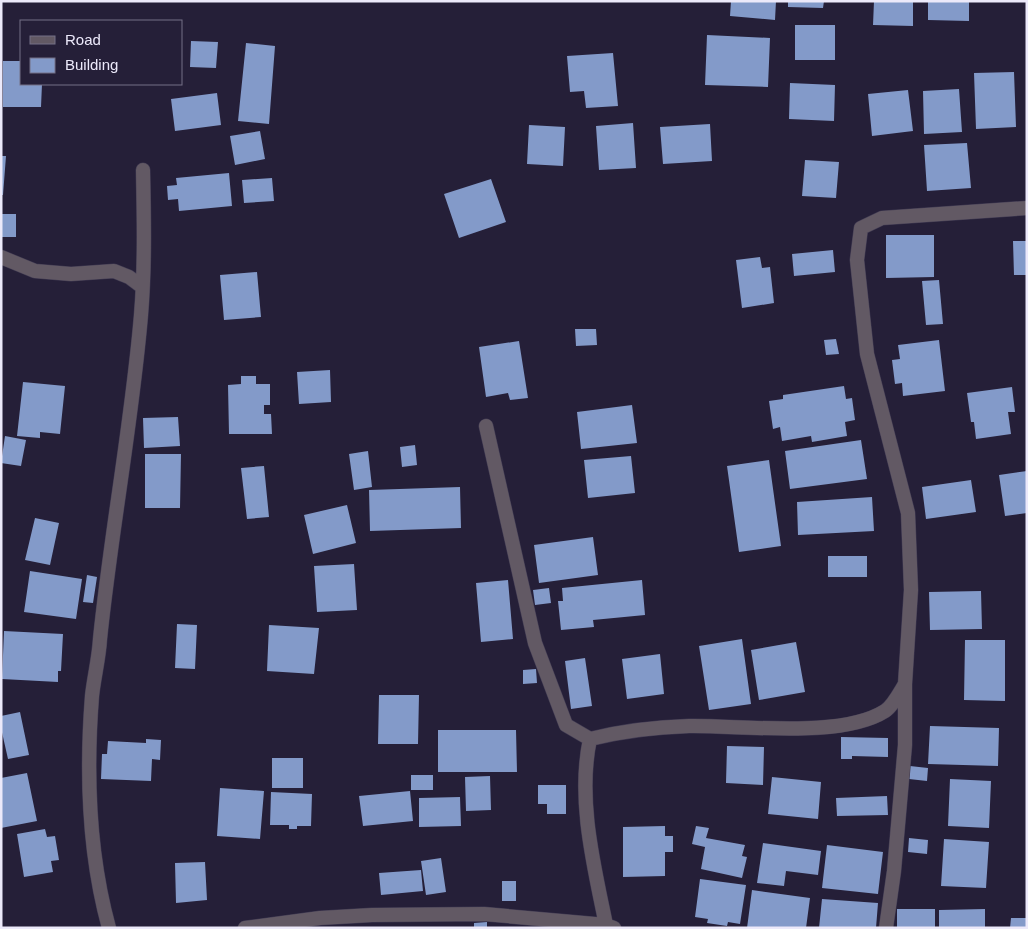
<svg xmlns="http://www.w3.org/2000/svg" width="1028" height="929" font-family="Arial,sans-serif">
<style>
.building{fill:#839ac9}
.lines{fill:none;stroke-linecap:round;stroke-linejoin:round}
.minor-casing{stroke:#413b53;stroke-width:15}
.minor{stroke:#625964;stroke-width:14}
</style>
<rect width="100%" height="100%" fill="#251f38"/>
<path class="building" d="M731,1h45l-1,19 -45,-4z
M788,1h36l-1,7 -35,-1z
M874,1h39v25l-40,-1z
M928,1h41v20l-41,-1z
M795,25h40v35h-40z
M707,35l63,3 -2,49 -63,-2z
M191,41l27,1 -2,26 -26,-1z
M246,43l29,3 -6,78 -31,-3z
M613,53l5,53 -32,2 -2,-17 -14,1 -3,-36z
M3,61h18v23h21l-1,23h-38z
M1014,72l2,55 -40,2 -2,-56z
M790,83l45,2 -1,36 -45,-2z
M959,89l3,43 -38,2 -1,-43z
M908,90l5,41 -41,5 -4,-42z
M217,93l4,32 -46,6 -4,-32z
M633,123l3,45 -37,2 -3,-44z
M710,124l2,37 -49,3 -3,-37z
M529,125l36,2 -2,39 -36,-2z
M260,131l5,28 -30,6 -5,-29z
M967,143l4,45 -44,3 -3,-46z
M1,156h5l-3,39h-2z
M805,160l34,2 -3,36 -34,-2z
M229,173l3,33 -53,5 -1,-12 -10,1 -1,-14 10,-1 -1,-7z
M272,178l2,23 -30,2 -2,-23z
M491,179l15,43 -47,16 -15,-44z
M1,214h15v23h-15z
M886,235h48v42l-48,1z
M1013,241h14v34h-13z
M833,250l2,22 -41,4 -2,-22z
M760,257l2,11 8,-1 4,36 -32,5 -6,-48z
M257,272l4,45 -37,3 -4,-45z
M939,280l4,44 -17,1 -4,-44z
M575,329h21l1,16 -21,1z
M836,339l3,15 -13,1 -2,-15z
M939,340l6,51 -42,5 -1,-13 -7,1 -3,-24 8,-1 -2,-14z
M519,341l9,57 -18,2 -2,-7 -22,4 -7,-50z
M330,370l1,32 -32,2 -2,-32z
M241,376h15v8h14v21h-6v9h7l1,20h-43l-1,-49 13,-1z
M23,382l42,4 -5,48 -20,-2v6l-23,-2z
M844,386l2,13 6,-1 3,22 -10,2 2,14 -35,6 -1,-6 -29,5 -2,-14 -7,2 -4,-28 14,-2v-4z
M1012,387l3,25h-7l3,22 -35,5 -2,-17h-3l-4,-29z
M632,405l5,38 -56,6 -4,-37z
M178,417l2,29 -36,2 -1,-30z
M5,436l21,4 -5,26 -20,-3z
M861,440l6,39 -77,10 -5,-38z
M415,445l2,20 -15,2 -2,-20z
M368,451l4,36 -18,3 -5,-36z
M145,454h36l-1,54h-35z
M631,456l4,37 -47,5 -4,-38z
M769,460l12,86 -42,6 -12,-86z
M264,466l5,51 -22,2 -6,-51z
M1027,471v42l-22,3 -6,-41z
M971,480l5,32 -50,7 -4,-32z
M460,487l1,41 -91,3 -1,-41z
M872,497l2,34 -76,4 -1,-33z
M347,505l9,38 -43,11 -9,-39z
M35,518l24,5 -9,42 -25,-5z
M593,537l5,38 -59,8 -5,-38z
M828,556h39v21h-39z
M354,564l3,46 -40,2 -3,-46z
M30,571l52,8 -6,40 -52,-7z
M87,575l10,2 -4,26 -10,-1z
M508,580l5,59 -32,3 -5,-59z
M642,580l3,35 -52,5 1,7 -33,3 -3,-29h5l-1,-13z
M549,588l2,15 -16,2 -2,-15z
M981,591l1,38 -52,1 -1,-38z
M177,624l20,1 -2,44 -20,-1z
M269,625l50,3 -5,46 -47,-3z
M4,631l59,3 -2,37h-3v11l-56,-3z
M742,639l9,65 -42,6 -10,-64z
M965,640h40v61l-41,-1z
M796,642l9,50 -46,8 -8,-50z
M660,654l4,40 -37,5 -5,-40z
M585,658l7,48 -21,3 -6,-48z
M536,669l1,14 -14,1v-14z
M379,695h40l-1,49h-40z
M20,712l9,43 -21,4 -7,-31v-12z
M930,726l69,2 -1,38 -70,-2z
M438,730h78l1,42h-79z
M841,737l47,1v19l-36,-1v3h-11z
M146,739l15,1 -1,20 -8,-1 -1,22 -50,-2 1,-25h5l1,-13 38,2z
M727,746l37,1 -1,38 -37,-2z
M272,758h31v30h-31z
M910,766l18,2 -1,13 -18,-2z
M27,773l10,48 -36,7v-50z
M411,775h22v15h-22z
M490,776l1,34 -25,1 -1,-34z
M772,777l49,5 -3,37 -50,-5z
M950,779l41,2 -2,47 -41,-2z
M538,785h28v29h-19v-10h-9z
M220,788l44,3 -4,48 -43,-3z
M410,791l3,30 -50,5 -4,-30z
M271,792l41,2 -1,32h-14v3h-8v-4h-19z
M887,796l1,19 -51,1 -1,-18z
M460,797l1,29 -42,1v-29z
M665,826v10h8v16h-8v24l-42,1v-50z
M696,826l13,2 -3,10 39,7 -3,11 5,1 -5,21 -41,-9 4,-22 -13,-3z
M45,829l2,8 8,-1 4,24 -8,1 2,11 -29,5 -7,-43z
M909,838l19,2 -1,14 -19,-2z
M944,839l45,3 -3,46 -45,-2z
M763,843l58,8 -3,24 -32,-4 -2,15 -27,-3z
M827,845l56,7 -5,42 -56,-6z
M441,858l5,34 -20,3 -5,-34z
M205,862l2,38 -31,3 -1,-40z
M421,870l2,21 -42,4 -2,-22z
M700,879l46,6 -6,39 -12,-2 -1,4 -20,-3 1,-4 -13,-2z
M502,881h14v20h-14z
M752,890l58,8 -4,30h-59z
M822,899l56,4 -2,25h-57z
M897,909h38v19h-38z
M985,909v19h-46v-18z
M1011,918h16v10h-17z
M487,922v6h-13v-5z"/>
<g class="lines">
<defs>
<path id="minor" d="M1,257l34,14 36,3 43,-3 15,6 12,9
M486,426l49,217 31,82 24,14
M606,925c-12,-59 -29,-126 -16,-186 32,-8 66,-12 99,-13 53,-1 152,13 196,-15 8,-5 15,-19 20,-27
M109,928c-21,-76 -23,-155 -17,-232 2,-19 7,-38 8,-57 11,-108 32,-216 41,-324 4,-48 3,-97 2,-145
M245,928l75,-10 52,-3 112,-1 122,11 8,3
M886,928l8,-57 11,-126v-61l6,-94 -3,-77 -41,-159 -10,-94 4,-32 21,-10 145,-10"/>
</defs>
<use href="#minor" class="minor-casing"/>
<use href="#minor" class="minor"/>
</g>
<rect width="1028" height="929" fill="none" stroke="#ece9fa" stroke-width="5"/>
<rect x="20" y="20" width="162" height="65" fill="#251f38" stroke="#757086"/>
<rect x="30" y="36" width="25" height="8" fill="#625964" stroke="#757086"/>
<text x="65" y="45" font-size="15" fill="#ece9fa">Road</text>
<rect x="30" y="58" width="25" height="15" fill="#839ac9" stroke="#757086"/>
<text x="65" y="70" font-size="15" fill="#ece9fa">Building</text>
</svg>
